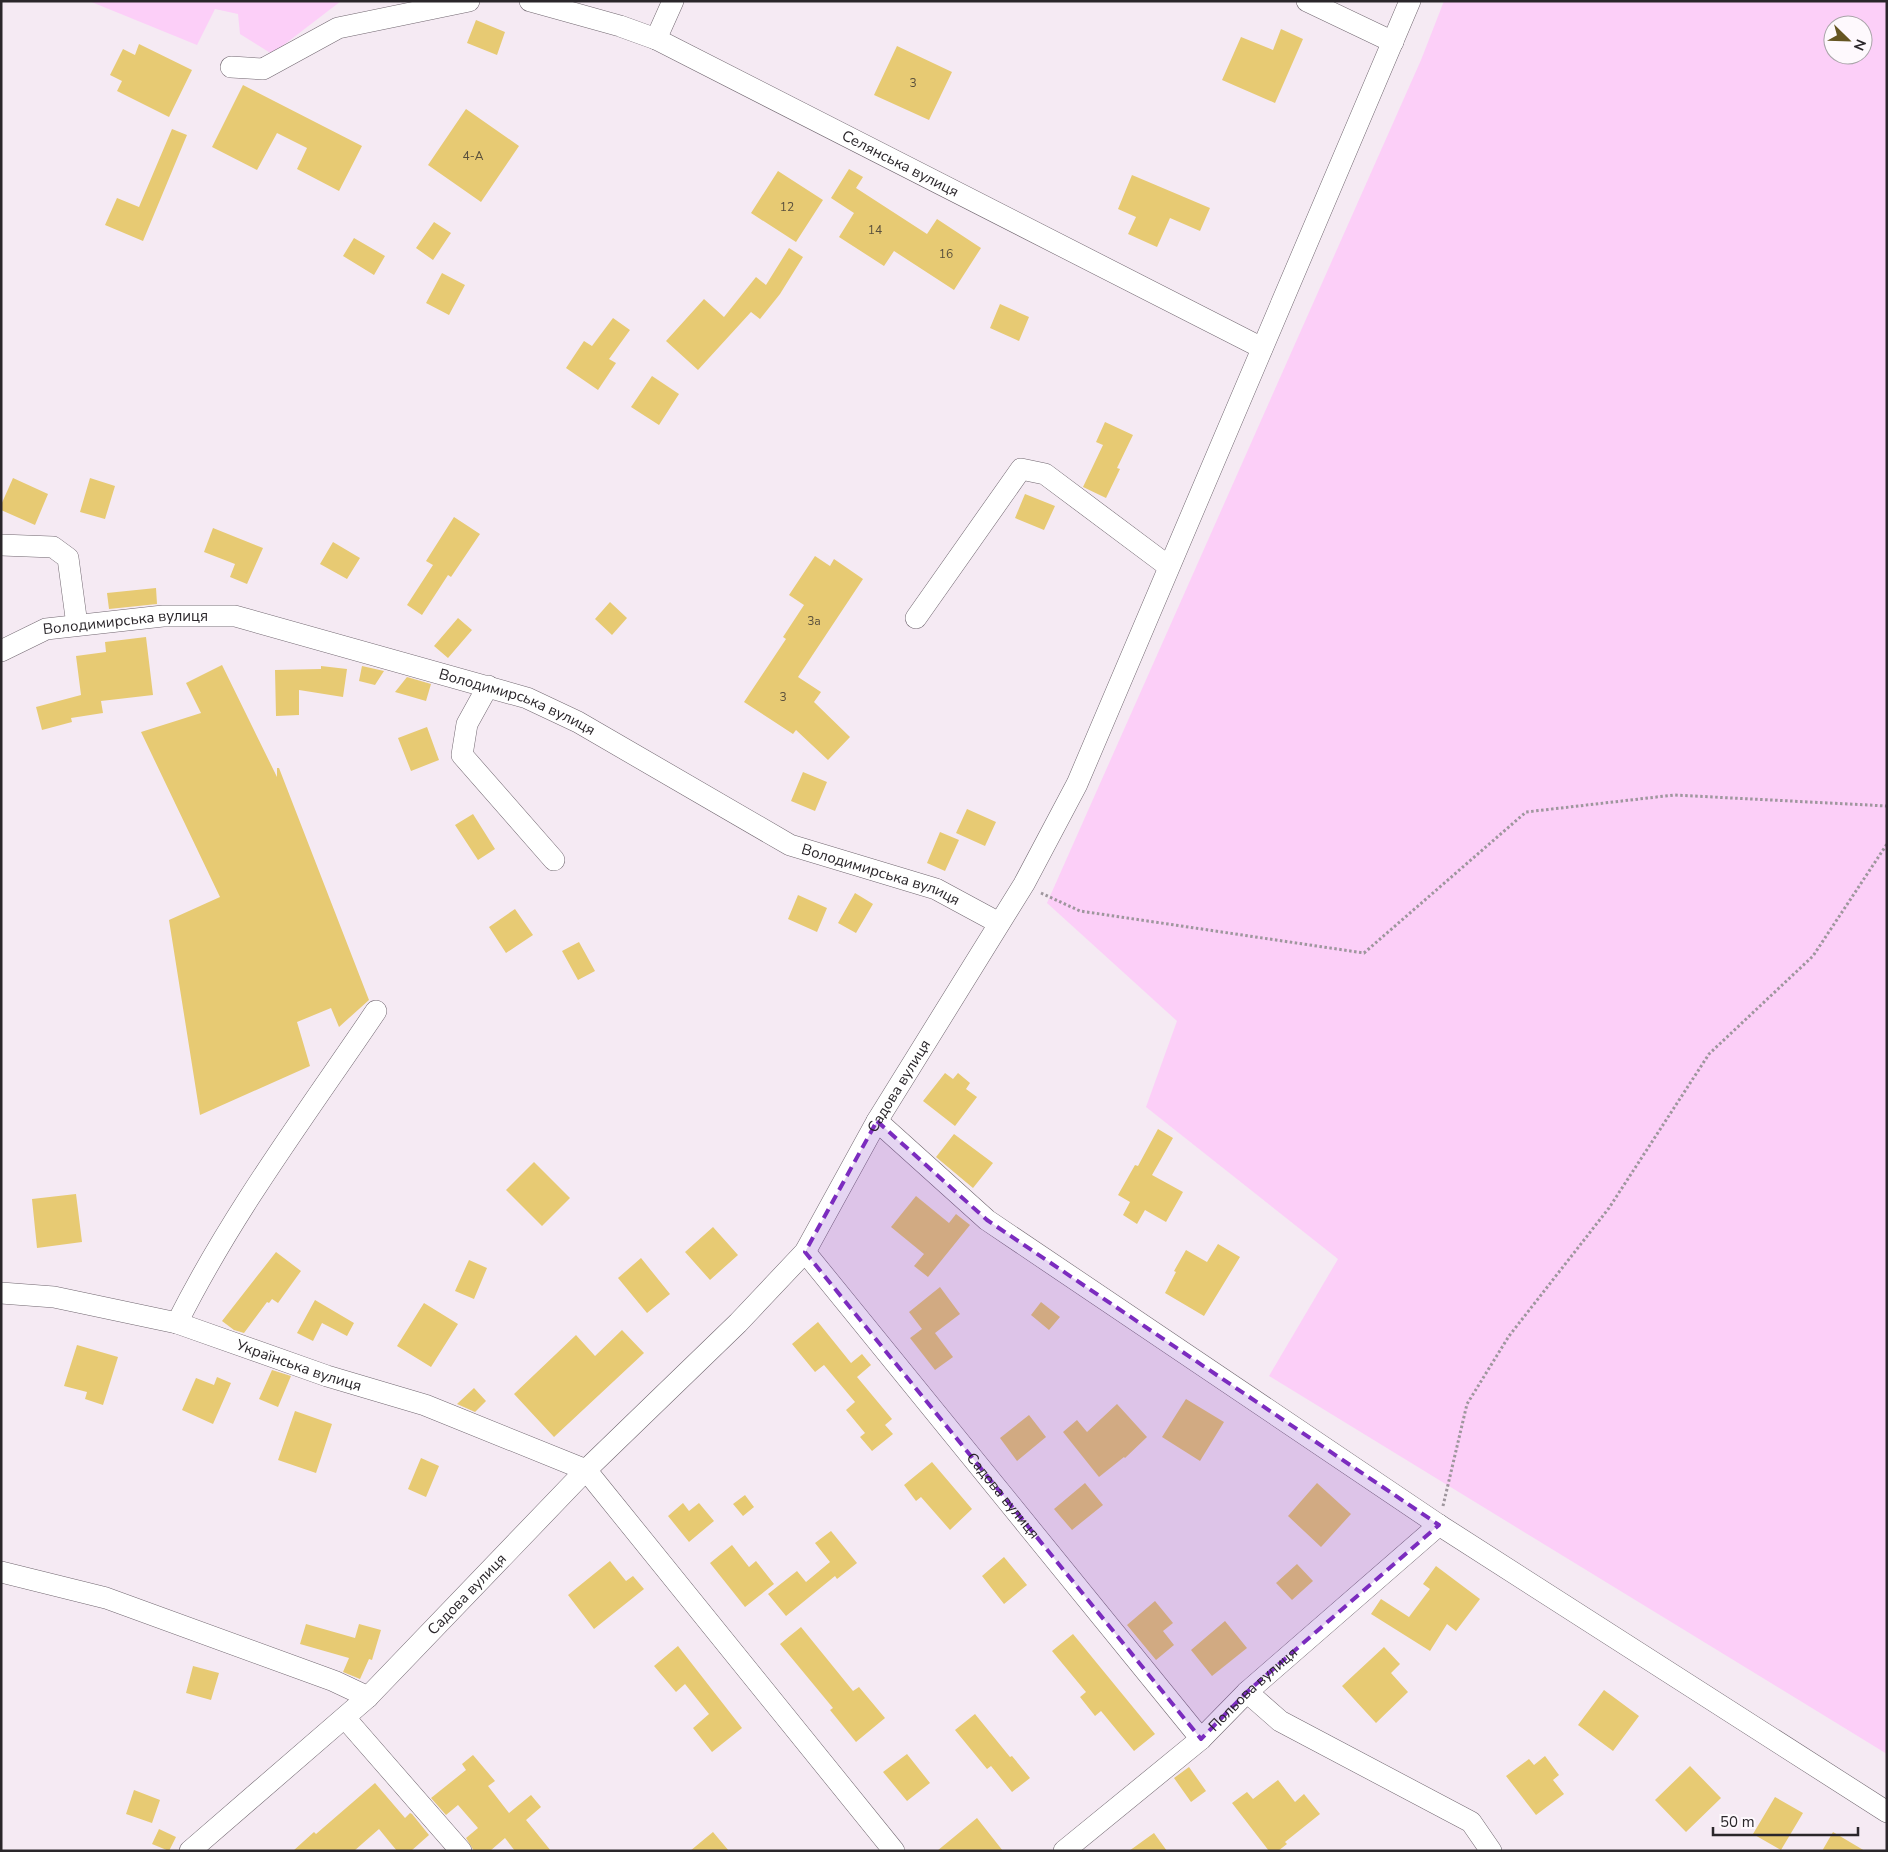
<svg xmlns="http://www.w3.org/2000/svg" width="1888" height="1852" font-family="'Nunito Sans',sans-serif">
<style>
.green{fill:#fccff8;fill-rule:evenodd}
.building{fill:#e7ca73}
.lines{fill:none;stroke-linecap:round;stroke-linejoin:round}
.minor-casing{stroke:#716770;stroke-width:22}
.path{stroke:#9e969d;stroke-width:3;stroke-dasharray:2.5 2.5;stroke-linecap:butt}
.minor{stroke:#fff;stroke-width:21}
.marked{fill:#7b2cbf;fill-opacity:0.2;stroke:#7b2cbf;stroke-width:4;stroke-dasharray:10 6;stroke-linejoin:round}
.labels{text-anchor:middle;dominant-baseline:central;stroke-width:4;stroke-linejoin:round;paint-order:stroke}
.number-label{font-size:12px;fill:#594f3c}
.street-label{font-size:15px;fill:#2a262a;stroke:#fef9fd}
</style>
<rect width="100%" height="100%" fill="#f5eaf3"/>
<path class="green" d="M89,1h252l-69,53 -32,-20 -2,-20 -23,-5 -18,36z
M1444,1h443v1753l-618,-378 69,-117 -192,-152 31,-86 -130,-118 374,-843zM1833,25h30v30h-30z"/>
<path class="building" d="M476,20l29,12 -8,23 -30,-12z
M1281,29l22,10 -28,64 -53,-23 19,-43 32,13z
M139,44l53,26 -23,47 -52,-26 5,-10 -12,-6 13,-26 12,6z
M897,46l55,26 -23,48 -55,-25z
M243,85l119,61 -23,45 -42,-22 10,-21 -30,-15 -20,37 -45,-23z
M466,109l53,37 -38,56 -53,-37z
M172,129l15,6 -44,106 -38,-16 12,-27 22,9z
M849,169l14,8 -7,11 71,46 10,-15 44,29 -27,42 -60,-39 -10,15 -45,-29 15,-24 -23,-15z
M778,171l45,29 -27,42 -45,-29z
M1132,175l78,33 -10,23 -30,-13 -13,29 -29,-13 8,-17 -18,-8z
M434,222l17,11 -18,27 -17,-12z
M354,238l31,18 -11,19 -31,-19z
M789,248l14,9 -23,37 -20,25 -9,-7 -53,58 -32,-29 38,-42 20,18 32,-40 10,8z
M442,273l23,12 -16,30 -23,-12z
M1000,304l29,13 -10,24 -29,-13z
M613,318l17,12 -21,29 7,4 -18,27 -32,-22 18,-27 8,5z
M652,376l27,18 -20,31 -28,-18z
M1105,422l28,13 -16,33 3,1 -14,29 -23,-11 20,-42 -7,-3z
M13,478l35,16 -13,31 -34,-15v-5z
M90,478l25,8 -10,33 -25,-7z
M1025,494l30,12 -11,24 -29,-12z
M454,517l26,17 -29,43 -3,-2 -26,40 -15,-10 26,-40 -7,-4z
M213,528l50,20 -16,36 -17,-7 5,-13 -31,-12z
M333,542l27,16 -13,21 -27,-15z
M815,556l15,10 4,-7 29,20 -65,98 23,15 -7,10 36,35 -22,23 -32,-30 -3,4 -49,-32 42,-63 -3,-2 21,-32 -15,-10z
M156,588l1,16 -48,5 -2,-16z
M610,602l17,16 -15,17 -17,-16z
M458,618l14,12 -24,28 -14,-12z
M146,637l7,58 -52,6 2,12 -32,5 1,4 -30,8 -6,-23 45,-12 -5,-39 30,-4 -1,-10z
M222,665l55,112v-9h2l90,232 -30,27 -8,-19 -34,14 13,44 -110,49 -31,-195 51,-23 -79,-165 60,-19 -15,-30z
M321,666l26,3 -4,28 -44,-7v25l-23,1 -1,-46 46,-1z
M362,666l22,5 -9,14 -16,-4z
M407,677l24,7 -5,17 -31,-9z
M427,727l12,33 -28,11 -13,-33z
M803,772l24,10 -12,29 -24,-10z
M967,809l29,13 -11,24 -29,-13z
M473,814l22,35 -17,11 -23,-35z
M940,832l19,8 -14,31 -18,-8z
M855,893l18,11 -17,29 -18,-10z
M798,895l29,13 -10,24 -29,-13z
M515,909l18,26 -27,18 -17,-26z
M579,942l16,29 -17,9 -16,-29z
M945,1073l8,6 5,-6 12,10 -4,6 11,8 -22,29 -32,-25z
M1158,1129l15,9 -21,37 31,17 -17,30 -21,-12 -8,14 -14,-9 7,-13 -12,-7 17,-30 3,1z
M954,1134l39,29 -20,25 -37,-31z
M534,1162l36,36 -28,28 -36,-36z
M76,1194l6,48 -45,6 -5,-49z
M916,1196l33,27 7,-9 14,11 -42,52 -14,-11 10,-12 -33,-27z
M713,1227l25,28 -28,25 -25,-28z
M1218,1244l22,13 -36,59 -39,-23 11,-21 -2,-1 12,-21 21,12z
M276,1252l25,19 -23,32 -6,-4 -3,4 -2,-1 -23,31 -10,-3 -12,-9z
M641,1258l29,36 -23,19 -29,-35z
M469,1260l18,8 -13,31 -19,-8z
M940,1287l20,27 -25,19 18,24 -18,13 -25,-32 12,-9 -13,-17z
M315,1300l39,23 -7,13 -25,-13 -9,18 -16,-8z
M1041,1302l19,15 -11,13 -18,-15z
M424,1303l34,21 -27,43 -34,-21z
M818,1322l33,41 11,-9 9,11 -14,12 35,42 -7,6 8,9 -21,17 -12,-14 5,-4 -19,-23 9,-8 -31,-37 -9,7 -23,-28z
M622,1330l22,23 -90,84 -40,-43 62,-59 19,21z
M77,1345l41,12 -15,48 -18,-6 2,-7 -23,-6z
M272,1370l19,6 -13,31 -19,-8z
M217,1377l14,6 -18,41 -31,-14 14,-32 18,7z
M474,1388l12,13 -11,11 -18,-8z
M1186,1399l38,23 -24,39 -38,-24z
M1117,1404l30,33 -22,21 -1,-1 -25,20 -36,-45 14,-12 10,12z
M295,1411l37,13 -16,49 -38,-13z
M1029,1415l17,22 -29,24 -17,-23z
M421,1458l18,8 -13,31 -18,-8z
M932,1462l40,47 -22,21 -29,-33 -5,4 -12,-16z
M1085,1483l18,22 -31,25 -18,-21z
M1317,1483l34,31 -30,33 -33,-31z
M745,1495l9,12 -11,9 -10,-12z
M683,1503l6,8 10,-8 15,18 -25,21 -21,-26z
M831,1531l26,32 -20,16 -2,-3 -49,40 -18,-22 29,-23 9,11 24,-20 -15,-19z
M732,1545l17,22 7,-6 18,23 -29,23 -35,-44z
M1004,1557l23,28 -23,19 -22,-28z
M610,1561l16,20 7,-5 11,13 -50,40 -26,-34z
M1297,1564l16,17 -21,19 -16,-17z
M1436,1566l44,33 -24,32 -9,-7 -17,27 -59,-37 10,-15 28,18 21,-28 -7,-5z
M1155,1601l18,22 -10,8 11,14 -18,15 -29,-35z
M1225,1621l22,27 -35,28 -21,-26z
M306,1624l49,14 4,-14 22,6 -9,30 -3,-1 -9,20 -17,-7 6,-14 -49,-14z
M801,1627l52,64 6,-4 26,31 -29,24 -26,-32 3,-2 -53,-64z
M1073,1634l82,100 -21,17 -33,-40 -6,5 -15,-19 6,-5 -34,-41z
M678,1646l64,82 -30,24 -19,-24 16,-14 -24,-30 -9,8 -22,-26z
M1384,1647l16,17 -9,9 17,19 -32,31 -34,-37z
M193,1666l26,7 -8,27 -25,-7z
M1604,1690l35,26 -26,35 -35,-26z
M975,1714l35,43 2,-1 18,22 -18,14 -21,-26 -4,3 -32,-39z
M907,1754l23,29 -23,18 -24,-29z
M473,1755l22,26 -7,5 21,27 22,-18 10,12 -15,13 25,31h-36l-10,-13 -15,13h-16l-8,-13 12,-10 -20,-23 -12,10 -15,-17 35,-28 -4,-6z
M1545,1756l14,19 -6,5 11,14 -28,21 -30,-39 23,-17 5,6z
M1690,1766l31,32 -35,34 -31,-32z
M1189,1767l17,24 -15,11 -17,-24z
M1278,1780l17,22 9,-8 16,20 -35,28 2,2 -9,7h-9l-37,-48 15,-11 6,7z
M375,1783l30,35 5,-5 2,1 17,21 -18,16h-14l-18,-22 -25,22h-61l21,-19 2,2z
M134,1790l26,10 -8,23 -26,-9z
M1775,1797l28,16 -22,37 -28,-16z
M977,1818l26,33h-66z
M159,1829l17,8 -7,14 -17,-7z
M713,1832l16,19h-39z
M1833,1832l32,19h-43z
M1154,1833l13,18h-38z"/>
<g class="lines">
<defs>
<g id="minor">
<path id="s1" d="M530,1l90,25 36,13 606,309"/>
<path d="M1307,1l86,41"/>
<path d="M656,39l17,-38"/>
<path d="M231,67l32,2 75,-41 131,-27"/>
<path d="M1,545l52,2 15,11 9,67"/>
<path d="M916,618l105,-149 24,5 123,92"/>
<path id="s2" d="M1,651l45,-22 117,-13h72l292,82 51,24 212,123 146,44 63,34"/>
<path d="M488,686l-21,38 -5,31 92,105"/>
<path d="M877,1121l110,99 452,305 448,287"/>
<path id="s3" d="M805,1252l396,487"/>
<path id="s4" d="M1,1293l53,4 123,26 150,53 98,29 161,65 308,381"/>
<path d="M177,1323c55,-110 130,-210 199,-312"/>
<path d="M1,1572l105,26 228,83 34,16"/>
<path d="M1247,1692l33,29 191,101 20,29"/>
<path d="M345,1718l116,133"/>
<path id="s5" d="M190,1851l178,-154 218,-227 152,-147 67,-71 72,-131 147,-237 53,-100 333,-783"/>
<path id="s6" d="M1064,1851l137,-112 46,-47 192,-167"/>
</g>
</defs>
<use href="#minor" class="minor-casing"/>
<path class="path" d="M1041,893l39,18 284,42 162,-141 148,-17 213,11
M1443,1506l24,-102 42,-68 100,-128 100,-154 104,-98 74,-112"/>
<use href="#minor" class="minor"/>
</g>
<path class="marked" d="M877,1121l110,99 452,305 -192,167 -46,47 -396,-487z"/>
<g class="labels">
<g class="number-label">
<text x="913" y="83">3</text>
<text x="473" y="156">4-А</text>
<text x="787" y="207">12</text>
<text x="875" y="230">14</text>
<text x="946" y="254">16</text>
<text x="814" y="621">3а</text>
<text x="783" y="697">3</text>
</g>
<g class="street-label">
<text stroke="none"><textPath href="#s1" startOffset="406">Селянська вулиця</textPath></text>
<text stroke="none"><textPath href="#s2" startOffset="130">Володимирська вулиця</textPath></text>
<text stroke="none"><textPath href="#s2" startOffset="535">Володимирська вулиця</textPath></text>
<text stroke="none"><textPath href="#s2" startOffset="940">Володимирська вулиця</textPath></text>
<text stroke="none"><textPath href="#s5" startOffset="1050">Садова вулиця</textPath></text>
<text stroke="none"><textPath href="#s4" startOffset="308">Українська вулиця</textPath></text>
<text stroke="none"><textPath href="#s3" startOffset="314">Садова вулиця</textPath></text>
<text stroke="none"><textPath href="#s5" startOffset="378">Садова вулиця</textPath></text>
<text stroke="none"><textPath href="#s6" startOffset="249">Польова вулиця</textPath></text>
</g>
</g>
<rect width="1888" height="1852" fill="none" stroke="#2a262a" stroke-width="5"/>
<g transform="translate(1848 40) rotate(113)"><circle r="24" fill="#fef9fd" stroke="#a9a5a9"/>
<path d="M0-4L9 19L0 12L-9 19Z" fill="#655522"/>
<text y="-8" font-size="14" font-weight="bold" text-anchor="middle" fill="#2a262a">N</text>
</g>
<path d="M1713 1827v8h145v-8" fill="none" stroke="#2a262a" stroke-width="2.5"/>
<text x="1720" y="1827" font-size="15" fill="#2a262a" stroke="#fef9fd" stroke-width="4" paint-order="stroke">50 m</text>
</svg>
